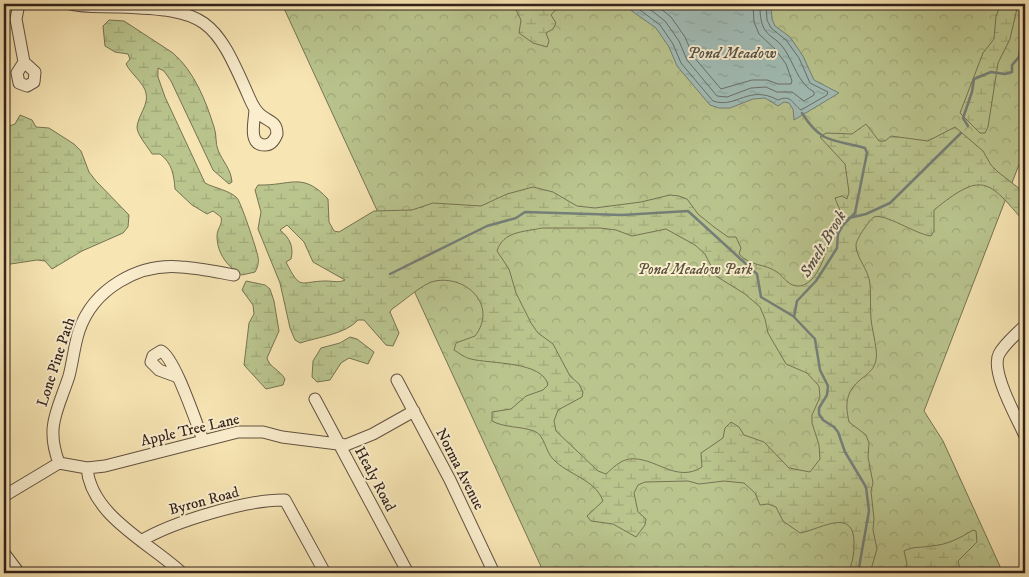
<svg xmlns="http://www.w3.org/2000/svg" width="1029" height="577" font-family="'IM FELL DW Pica',serif">
<style>
.forest{fill:url(#forest-crowns);stroke:#767354}
.wetland{fill:url(#wetland-marsh);stroke:#767354;fill-rule:evenodd}
.water{fill:url(#water-ripples);stroke:#747f79}
.lines{fill:none;stroke-linecap:round;stroke-linejoin:round}
.shore{stroke:#696f69;stroke-width:1}
.stream{stroke:#747f79;stroke-width:2.5}
.minor-casing{stroke:#625241;stroke-width:13}
.minor{stroke:#faeece;stroke-width:11}
.labels{text-anchor:middle;dominant-baseline:central;stroke-width:4;stroke-linejoin:round;paint-order:stroke}
.park-label{font-size:15px;font-style:italic;fill:#5a523e;stroke:#faeece}
.street-label{font-size:15px;fill:#31211b;stroke:#faeece}
.water-label{font-size:16px;font-style:italic;fill:#53504a;stroke:#faeece}
</style>
<defs>
<pattern id="forest-crowns" width="20" height="18" patternUnits="userSpaceOnUse" patternTransform="scale(1.25)"><rect width="20" height="18" fill="#bac58e"/><path d="M2 6a3 3 0 1 1 6 0M12 15a3 3 0 1 1 6 0" fill="none" stroke="#a0a97a"/></pattern>
<pattern id="wetland-marsh" width="20" height="14" patternUnits="userSpaceOnUse" patternTransform="scale(1.25)"><rect width="20" height="14" fill="#bac58e"/><path d="M1 5h8M5 5V1M11 12h8M15 12V8" fill="none" stroke="#a0a97a"/></pattern>
<pattern id="water-ripples" width="26" height="14" patternUnits="userSpaceOnUse" patternTransform="scale(1.25)"><rect width="26" height="14" fill="#a1bdb7"/><path d="M2 4q2-2 4 0t4 0M15 11q2-2 4 0t4 0" fill="none" stroke="#8ba29d"/></pattern>
</defs>
<rect width="100%" height="100%" fill="#f7e5b3"/>
<filter id="stains"><feTurbulence type="fractalNoise" baseFrequency=".004" numOctaves="4"/><feColorMatrix values="0 0 0 0 .2 0 0 0 0 .09 0 0 0 0 .02 0 0 0 .5 -.17"/></filter>
<radialGradient id="worn" r=".72"><stop offset=".6" stop-color="#630" stop-opacity="0"/><stop offset="1" stop-color="#630" stop-opacity=".3"/></radialGradient>
<path class="forest" d="M282,4h743v145l-101,262 19,30 60,132h-459z"/>
<path class="wetland" d="M513,4h48l-10,11 5,8 -3,6 -7,4 3,8 -2,6 -14,-4 -14,-10 2,-13z
M1001,4h17l-8,35 -12,24 -10,64 -3,6h-5l-20,-20 23,-60 11,-14 2,-23z
M109,20l15,1 49,32c21,18 33,48 41,74 3,8 1,16 4,23 5,12 13,19 14,32l-3,2 -16,-14 -42,-89 -7,-10 -6,-3v9l7,20 40,86c9,5 24,7 32,15 3,2 20,52 21,59 1,5 0,10 -3,15l-13,3c-15,-8 -25,-22 -25,-39 0,-8 6,-11 4,-19l-8,-6 -6,3 -15,-9 -17,-16c-1,-14 -3,-26 -15,-35h-8c-4,-7 -15,-19 -15,-27 1,-12 12,-22 9,-34 -2,-10 -15,-19 -20,-29l4,-5 -2,-5 -13,-2 -10,-6 -2,-20z
M20,115l12,5 4,7 13,1 25,16 7,7 8,21 7,9 33,34 -1,12 -5,6 -41,18 -30,18 -7,-8 -8,-1 -33,5v-137l11,-4z
M866,124l13,17h6l6,-5 37,5 27,-14 28,24 8,14 7,7 27,21v30c-37,-44 -43,-52 -91,-13v21l-3,5c-16,-2 -46,-23 -57,-19 -4,2 -19,24 -18,28 0,13 13,25 14,39 1,12 0,23 1,35 1,10 4,20 5,30 4,26 -18,26 -26,43 -5,10 -3,20 -1,30l17,13 3,8 -1,14 5,26 -2,8 3,28 -1,11 4,19 -7,24h-23c6,-9 7,-19 7,-30 0,-37 -35,-13 -54,-10l-17,-12 -7,-14 -8,-3 -8,1 -5,-12 -11,-10 -20,-2 -25,3 -11,-3 -43,1 -7,3 -4,8 4,19 8,7 -1,6 -9,12 -23,-13 -22,-3 -4,-5 16,-15c-8,-22 -35,-26 -50,-42 -8,-8 -8,-24 -19,-28 -14,-5 -29,-3 -42,-10v-9l19,-3 15,-13 17,-6 5,-5c-5,-24 -58,-21 -77,-26 -6,-1 -12,-6 -17,-9l2,-7 19,-7c23,-30 -8,-61 -40,-55 -12,2 -32,21 -43,28l-2,3 9,21 -6,13 -7,-1 -22,-25h-6c-12,14 -40,17 -58,23l-5,-3 -5,-12 -10,-45 -22,-54 3,-17 -6,-22 3,-5c33,1 44,-14 70,14l1,23 5,9 5,1 35,-21 38,-1 21,-7 48,3 26,-12 26,-7 20,5 24,14 18,2 46,-6 29,-7 9,1 8,3 11,15 16,13 14,10h8l5,11 -2,6c12,13 25,9 38,18 7,5 12,15 22,14 15,-1 24,-24 27,-35 4,-12 15,-20 15,-35 0,-5 -4,-12 -6,-18l7,-2 5,3 2,-7 -4,-28 -25,-27 6,-4 26,1zM287,225l17,17 9,20 32,18c-6,3 -11,1 -19,1 -26,0 -25,11 -40,-19l5,-3c3,-12 -1,-21 -11,-29zM542,228h58l16,2 16,6 34,-7 29,16 10,9 11,22 29,18 15,13 5,12 3,14 18,31 21,9 12,13 1,11 -8,18v8l7,22 1,14 -10,13 -21,-4 -25,-26 -20,-7 -5,-8 -8,-5 -6,6 -2,10 -22,15 1,14c-26,17 -47,-11 -73,-8 -10,2 -16,9 -23,15l-8,-3 -42,-40 -2,-10 4,-11 24,-13 1,-5 -4,-8 -9,-8 -17,-32 -15,-11 -7,-10 -15,-30 -7,-24 -12,-18c6,-20 27,-19 45,-23z
M246,281l19,4 5,4 4,12 5,30 -12,27c2,9 13,12 18,21l-2,6 -17,4 -22,-24 5,-42 5,-9 -1,-9 -11,-15z
M350,337l7,2 17,13 -6,12 -19,-6 -8,5 -11,17 -13,2 -5,-5 1,-16 8,-13 19,-5z
M973,530l3,1 1,11 -19,19 3,12h-57l3,-9 -3,-13c9,-5 17,-3 27,-5 16,-1 29,-8 42,-16z"/>
<path class="water" d="M622,4h149l1,15 3,7 15,11 13,19 11,24 25,13 -45,27 -1,-11 -4,-6 -5,-1 -6,4 -13,-8 -12,1 -23,9h-11l-9,-3 -33,-39 -8,-19 -13,-19z"/>
<g class="lines">
<path class="shore" d="M632,4l28,21 13,19 8,19 32,38c24,8 35,-17 65,-1 14,-6 14,4 23,10l26,-15 1,-3 -18,-9 -11,-25 -13,-18 -15,-12 -4,-8 -1,-16
M643,4l22,17 14,20 8,19 30,36 10,1 24,-9 15,-1 11,5h15l12,9 10,-6v-3c-17,-9 -20,-31 -32,-46 -5,-7 -13,-9 -17,-16 -5,-8 -5,-17 -5,-26
M655,4l16,13 14,20 8,19 28,33 31,-9h15l11,4h13l1,-3 -6,-17 -11,-15 -16,-15 -5,-12 -1,-18"/>
<path class="stream" d="M802,113c20,32 32,26 63,35l2,5 -12,60 -12,12 -5,9 -1,14 -5,8 -16,25 -19,20 -3,16 21,22 5,31 8,16 -1,9 -8,13v6l4,6 11,7 4,5 7,20 21,35 3,24 -11,62
M968,126l-5,-8 9,-26 2,-13 17,-7 14,2 7,-2v-7l7,-8 6,-41
M849,218l17,-4 24,-11 71,-70
M390,274l97,-48 29,-8 9,-6 97,3 66,-4 69,63 4,23 32,19"/>
<defs>
<path id="minor" d="M19,4l-3,15 8,43 11,10 -1,10 -7,4 -8,-3 -2,-10 7,-11
M70,4c16,4 32,2 49,3 88,3 95,10 130,90 3,7 6,14 13,19 8,6 15,6 15,18 -2,5 -6,11 -12,11 -18,0 -10,-25 -10,-36
M1025,325c-8,9 -20,18 -26,29 -9,17 18,64 26,82
M178,377l-19,-7 -8,-8 2,-6 8,-5c14,7 35,72 42,89
M397,380l53,100 44,93
M315,399l93,174
M59,463c-14,-37 -1,-53 10,-87 4,-15 5,-30 10,-45 14,-42 59,-68 102,-64 18,1 36,5 53,8
M87,468c4,48 63,75 95,105
M4,496l55,-33 28,5 18,-2 133,-34h25l19,5 64,8 27,-11 41,-23
M141,541c31,-19 108,-42 144,-41l40,73
M4,553l15,20"/>
</defs>
<use href="#minor" class="minor-casing"/>
<use href="#minor" class="minor"/>
</g>
<g class="labels">
<g class="park-label">
<text x="695" y="269">Pond Meadow Park</text>
</g>
<g class="street-label">
<text transform="translate(56 362) rotate(-72)">Lone Pine Path</text>
<text transform="translate(190 430) rotate(-13)">Apple Tree Lane</text>
<text transform="translate(460 469) rotate(63)">Norma Avenue</text>
<text transform="translate(375 479) rotate(62)">Healy Road</text>
<text transform="translate(204 501) rotate(-15)">Byron Road</text>
</g>
<g class="water-label">
<text x="732" y="53">Pond Meadow</text>
<text transform="translate(823 244) rotate(-59)">Smelt Brook</text>
</g>
</g>
<rect width="1029" height="577" fill="none" stroke="#f7e5b3" stroke-width="20"/>
<rect x="5" y="5" width="1019" height="567" fill="none" stroke="#31211b" stroke-width="2.5"/>
<rect x="10" y="10" width="1009" height="557" fill="none" stroke="#31211b"/>
<rect width="100%" height="100%" filter="url(#stains)"/>
<rect width="100%" height="100%" fill="url(#worn)"/>
</svg>
